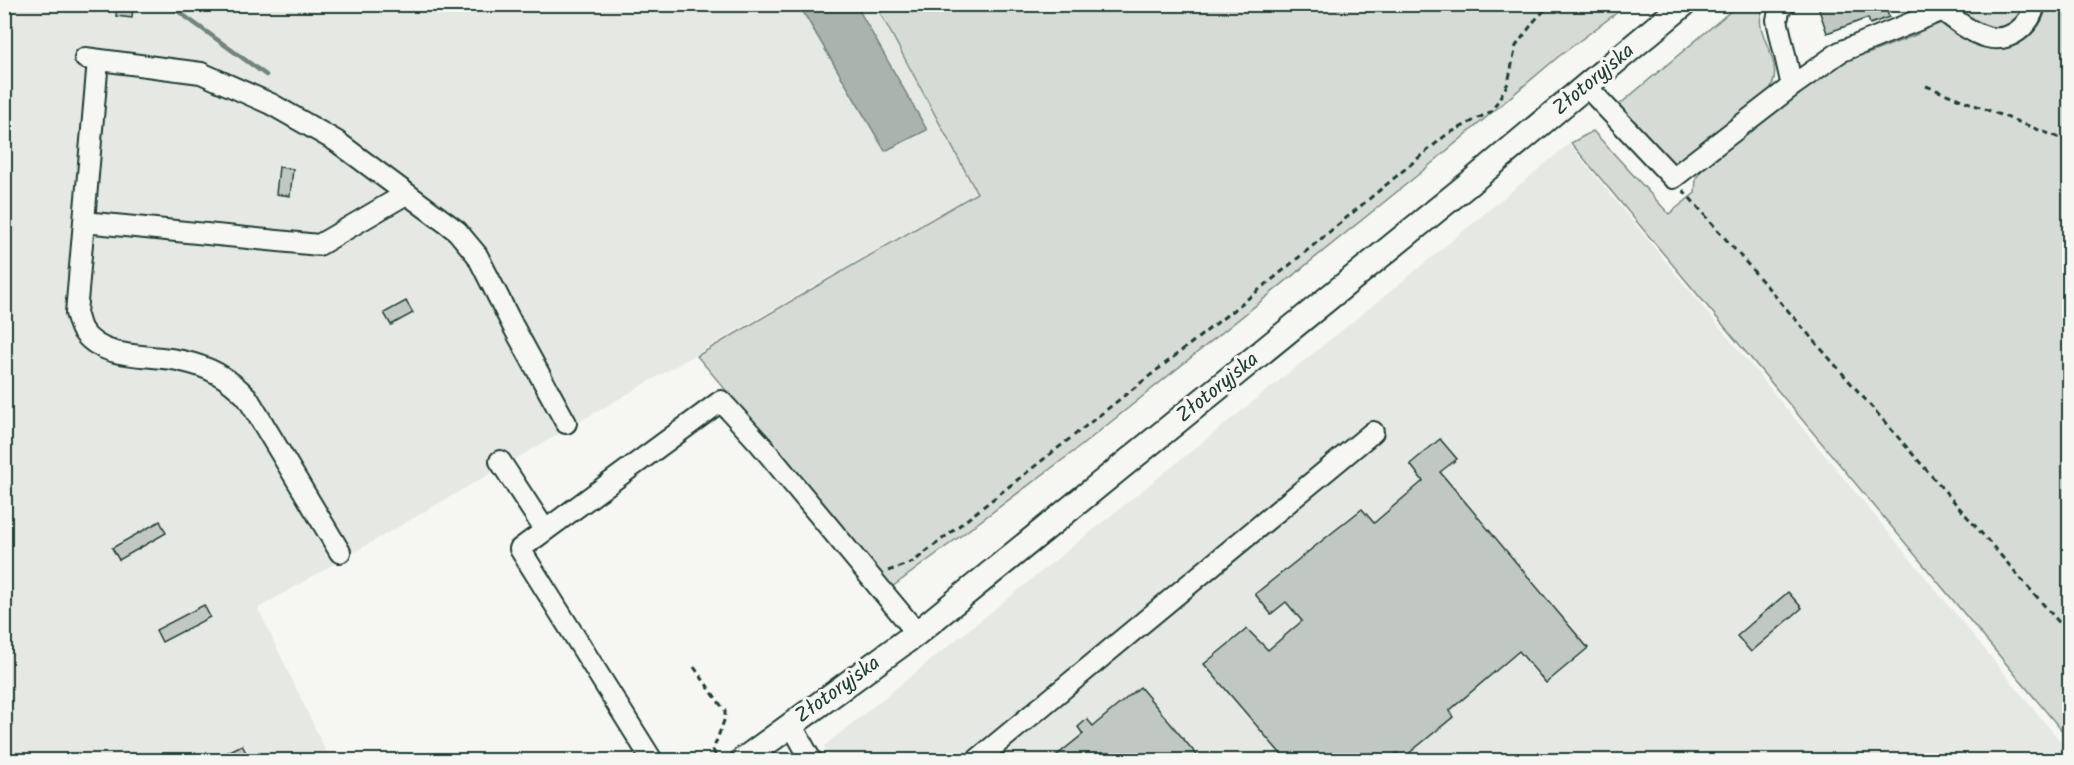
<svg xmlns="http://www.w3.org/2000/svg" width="2074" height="765" font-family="Kalam,sans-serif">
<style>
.built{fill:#e6e8e4}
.green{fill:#d6dbd6;stroke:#7a8c85;stroke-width:1.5}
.water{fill:#aab3ae;stroke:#72847d;stroke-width:1.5}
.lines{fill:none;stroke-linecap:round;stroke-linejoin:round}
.stream{stroke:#72847d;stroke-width:4.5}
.building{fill:#c1c8c3;stroke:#1f3d34;stroke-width:1.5}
.minor-casing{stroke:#1f3d34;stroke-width:24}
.major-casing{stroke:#1f3d34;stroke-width:28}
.path{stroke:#1f3d34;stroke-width:3;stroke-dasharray:6 4.5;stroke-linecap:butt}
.minor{stroke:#f6f6f2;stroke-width:20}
.major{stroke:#f6f6f2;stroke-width:24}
.labels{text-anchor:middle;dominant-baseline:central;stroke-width:6;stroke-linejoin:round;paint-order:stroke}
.street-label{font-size:21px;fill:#1f3d34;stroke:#f6f6f2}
</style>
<rect width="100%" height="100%" fill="#f6f6f2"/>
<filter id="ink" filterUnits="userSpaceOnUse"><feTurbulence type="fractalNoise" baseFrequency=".0167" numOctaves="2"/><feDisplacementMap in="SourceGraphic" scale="12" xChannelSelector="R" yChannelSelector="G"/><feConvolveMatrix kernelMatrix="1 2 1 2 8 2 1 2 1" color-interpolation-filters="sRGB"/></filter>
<g filter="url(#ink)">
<path class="built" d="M4,5h871l101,187 -718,416 72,152h-325z
M1569,144l500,608 1,8h-1238l-8,-14 562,-451z"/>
<path class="green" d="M876,5h751l-69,52 -139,117 -338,272 -189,141 -195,-231 280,-163z
M1738,5h28c-21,26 25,55 2,88l-86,69 -7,1 -8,-1 -44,-48 -4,-9z
M1952,5h76c-3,9 -6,12 -14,18 -22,17 -44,-6 -62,-18z
M2046,5h23v734l-498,-596 22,-12 76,83 26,-21 1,-15 6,-8 130,-105 31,-15 2,5 53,-21 -1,-6 20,-5h9c12,4 49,20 59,20 21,0 40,-17 41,-38z"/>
<path class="water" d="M799,5h57l71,125 -42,21z"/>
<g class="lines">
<path class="stream" d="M168,4l98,71"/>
</g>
<path class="building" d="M117,4h16l-1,14 -16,-2z
M1817,4h67l5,13 -19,7 -2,-6 -41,15z
M279,167l14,2 -3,27 -14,-2z
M406,301l7,12 -22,12 -7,-12z
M1440,439l17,20 -17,13 148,176 -42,35 -27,-32 -70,60 4,6 -51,42 -5,-6 -9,7h-102l-82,-96 43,-35 21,21 34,-29 -16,-19 -15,12 -16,-20 107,-85 12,14 49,-42 -13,-17z
M160,521l6,12 -47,27 -7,-12z
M1788,592l14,16 -51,44 -14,-16z
M204,605l6,12 -48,25 -6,-12z
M1140,687l61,73h-150l32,-26 -5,-7 9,-8 6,7z
M242,745l8,15h-38z"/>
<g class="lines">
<defs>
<path id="minor" d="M1785,4l-5,4 -3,12 15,66
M1935,4c15,12 33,28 52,33 23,6 43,-11 48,-33
M85,58l116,15 70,31 65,37 121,90 20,24 36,71 53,97
M98,60l-22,253c2,5 3,12 6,17 21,32 68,23 100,31 28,6 45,16 65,36l93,155
M1586,86l87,92 119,-92 48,-34 103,-42
M84,222l235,23 87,-51
M500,461l45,69
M791,724l20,36
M652,760l-132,-211 201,-148 40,44 156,188
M977,760l396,-328"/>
<path id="major" d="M743,760l174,-127 554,-451 213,-178"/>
</defs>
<use href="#minor" class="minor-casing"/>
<use href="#major" class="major-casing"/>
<path class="path" d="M1926,86l144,56
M1683,190l387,445
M888,571l25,-9 361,-284 172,-143 46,-24 16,-28 8,-37 19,-26 16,-16
M694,667l31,44v7l-12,32 5,10"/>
<use href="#minor" class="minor"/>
<use href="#major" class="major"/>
</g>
</g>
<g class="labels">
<g class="street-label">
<text transform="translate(1594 80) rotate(-40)">Złotoryjska</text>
<text transform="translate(1218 388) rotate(-39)">Złotoryjska</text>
<text transform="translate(838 690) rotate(-36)">Złotoryjska</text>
</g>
</g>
<rect width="2074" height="765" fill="none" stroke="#f6f6f2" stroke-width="24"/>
<rect x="12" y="12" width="2050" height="741" fill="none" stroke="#1f3d34" stroke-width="2" filter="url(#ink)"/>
</svg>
